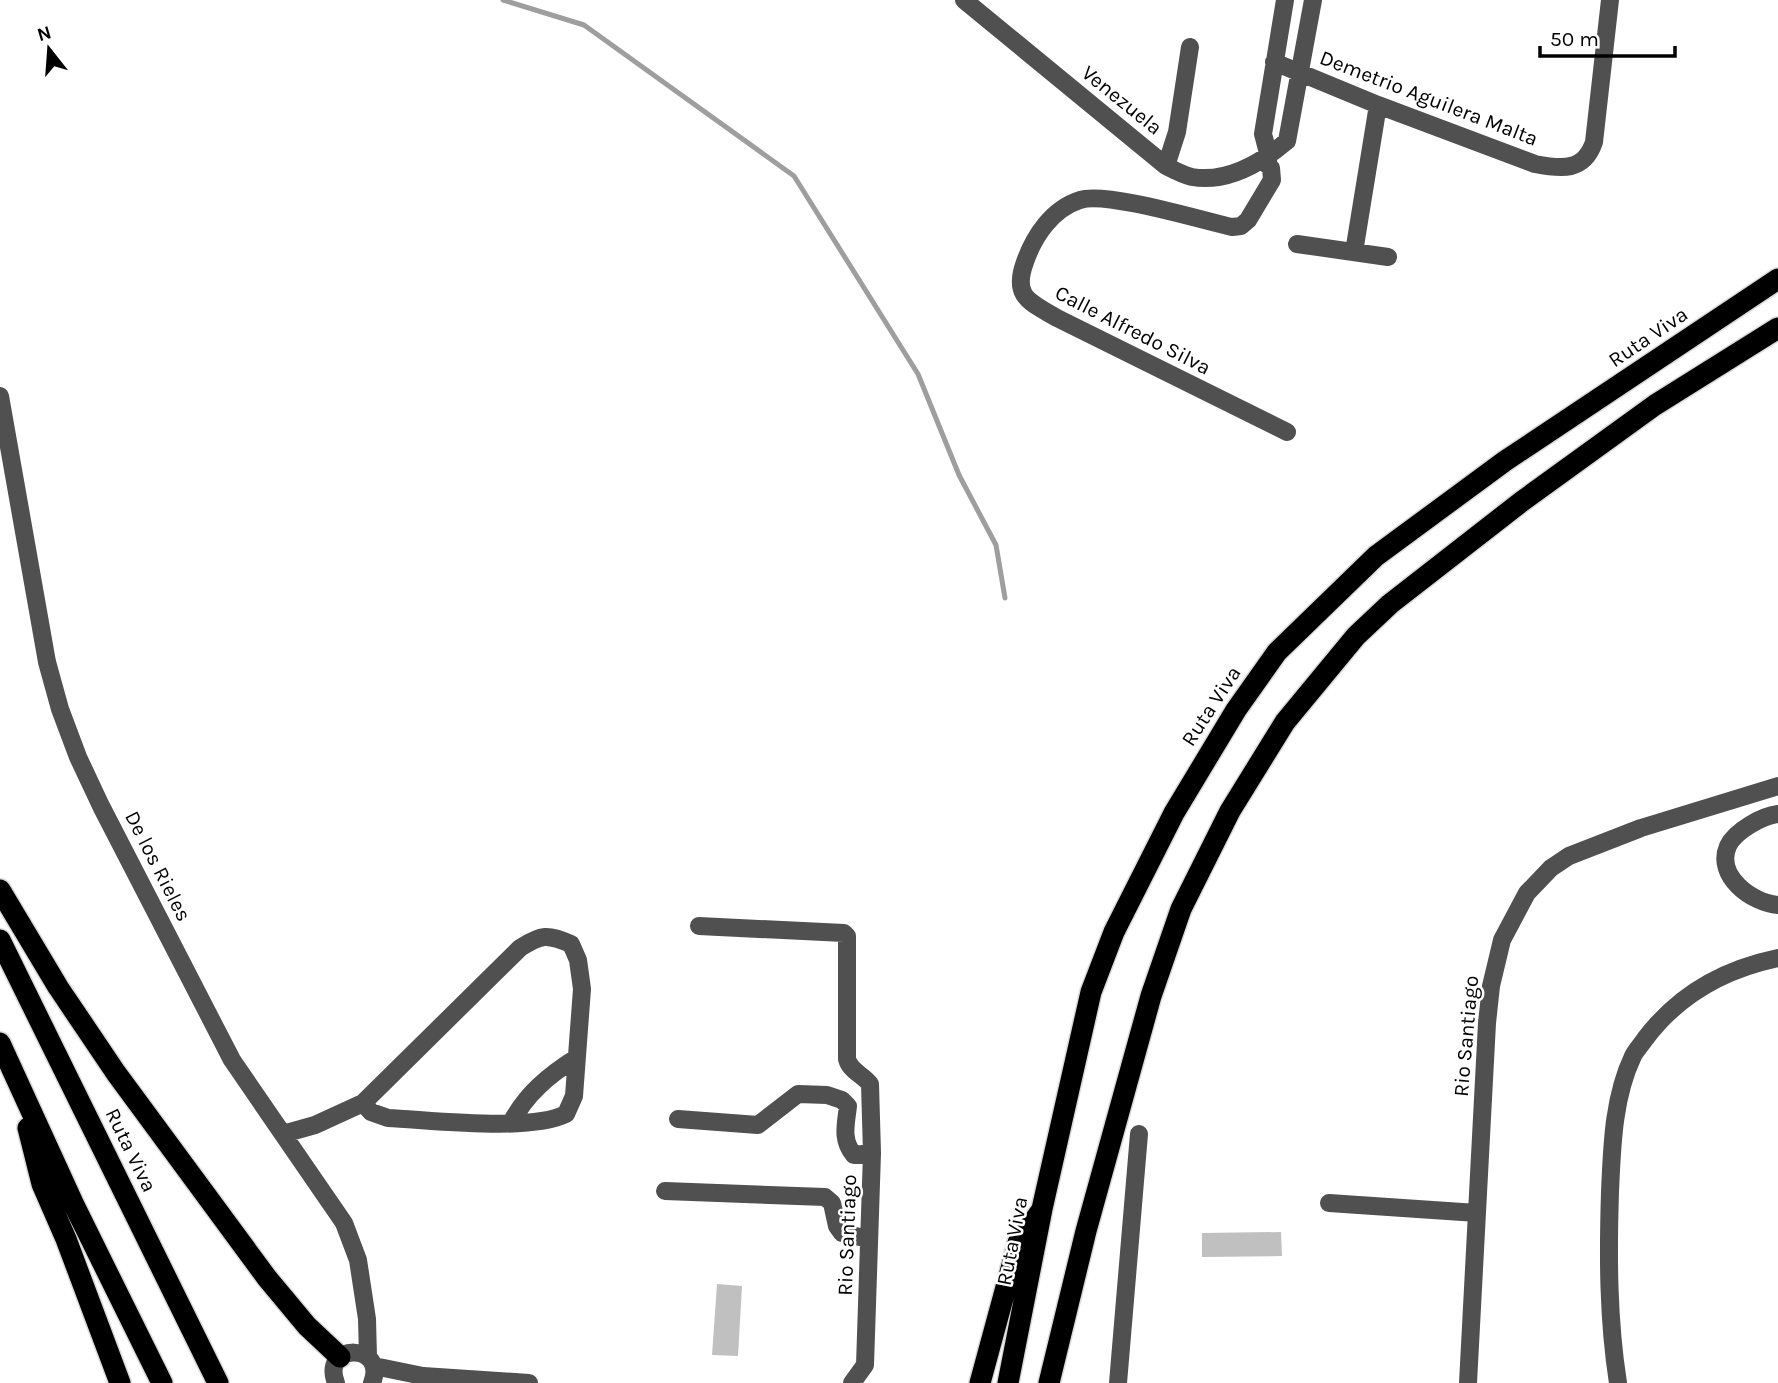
<svg xmlns="http://www.w3.org/2000/svg" width="1778" height="1383" font-family="Karla,sans-serif">
<style>
.lines{fill:none;stroke-linecap:round;stroke-linejoin:round}
.stream{stroke:#9e9e9e;stroke-width:5}
.building{fill:#c0c0c0}
.highway-casing{stroke:#dbdbdb;stroke-width:24}
.minor{stroke:#505050;stroke-width:18}
.highway{stroke:#000;stroke-width:21}
.labels{text-anchor:middle;dominant-baseline:central;stroke-width:5;stroke-linejoin:round;paint-order:stroke}
.street-label{font-size:21px;fill:#000;stroke:#fff}
</style>
<rect width="100%" height="100%" fill="#fff"/>
<g class="lines">
<path class="stream" d="M503,0l81,25 210,151 124,198 41,101 37,70 9,53"/>
</g>
<path class="building" d="M1281,1232l1,24 -80,1v-24z
M717,1284l25,2 -4,70 -26,-1z"/>
<g class="lines">
<defs>
<path id="highway" d="M0,890l58,97 58,86 151,205 40,48 33,31
M0,940l218,443
M0,1043l75,164 87,176
M28,1128l14,56 24,55 54,144
M980,1383l38,-140 23,-32
M1008,1383l34,-174 49,-217 23,-60 60,-119 62,-103 41,-58 99,-96 129,-95 273,-182
M1049,1383l37,-152 65,-235 30,-87 49,-98 55,-89 71,-86 34,-32 131,-102 134,-97 123,-77"/>
</defs>
<use href="#highway" class="highway-casing"/>
<path class="minor" d="M964,0l202,166c8,4 17,9 26,11 35,6 69,-14 95,-36l26,-141
M1274,62l104,43 157,59c26,5 49,8 59,-22l16,-142
M1269,157l-6,-23 22,-134
M1263,161l8,7 1,12 -24,40 -7,6 -9,1c-31,-7 -127,-36 -152,-27 -28,9 -46,36 -55,62 -13,35 5,40 32,56l230,114
M1166,166l11,-34 13,-85
M1297,244l91,13
M1354,252l24,-147
M0,396l47,266 13,47 18,48 23,49 131,254 112,163 14,37 9,59 1,38
M1778,814c-16,2 -43,17 -50,32 -13,30 24,57 50,59
M699,926l145,7 3,3v123c3,12 15,15 23,25l2,69 -7,212 -13,18
M678,1119l80,6 40,-31 29,1 15,5 6,6c-2,18 -7,34 6,49l18,-2
M511,1123c15,-29 38,-48 65,-65
M283,1134l32,-9 48,-22 157,-155c22,-14 27,-14 51,-4l7,16 4,29 -8,107 -8,18c-37,18 -134,6 -178,4l-17,-6 -8,-9
M665,1191l160,6 7,6 5,23 5,7 27,6
M1329,1203l148,10
M374,1366l49,10 106,7
M336,1383c-16,-41 52,-40 36,0
M1118,1383l21,-249
M1468,1383l19,-360 4,-37 11,-46 25,-47 24,-25 18,-12 72,-28 137,-42
M1618,1383c-10,-64 -10,-127 -8,-191 2,-45 3,-94 23,-136 3,-6 8,-11 12,-17 33,-44 80,-70 133,-81"/>
<use href="#highway" class="highway"/>
</g>
<g class="labels">
<g class="street-label">
<text transform="translate(1429 98) rotate(21)">Demetrio Aguilera Malta</text>
<text transform="translate(1122 100) rotate(39)">Venezuela</text>
<text transform="translate(1133 330) rotate(27)">Calle Alfredo Silva</text>
<text transform="translate(1648 337) rotate(-34)">Ruta Viva</text>
<text transform="translate(1211 706) rotate(-57)">Ruta Viva</text>
<text transform="translate(158 866) rotate(63)">De los Rieles</text>
<text transform="translate(1466 1036) rotate(-85)">Rio Santiago</text>
<text transform="translate(131 1150) rotate(64)">Ruta Viva</text>
<text transform="translate(847 1235) rotate(-88)">Rio Santiago</text>
<text transform="translate(1012 1241) rotate(-79)">Ruta Viva</text>
</g>
</g>
<g transform="translate(49 49) rotate(343)" stroke="#ffffff" stroke-width="5" paint-order="stroke">
<path d="M0-5L12 26L0 18L-12 26Z" fill="#000000"/>
<text y="-10" font-size="19" font-weight="bold" text-anchor="middle" fill="#000000">N</text>
</g>
<path d="M1540 46v10h135v-10" fill="none" stroke="#000000" stroke-width="3.5"/>
<text x="1550" y="46" font-size="21" fill="#000000" stroke="#ffffff" stroke-width="5" paint-order="stroke">50 m</text>
</svg>
